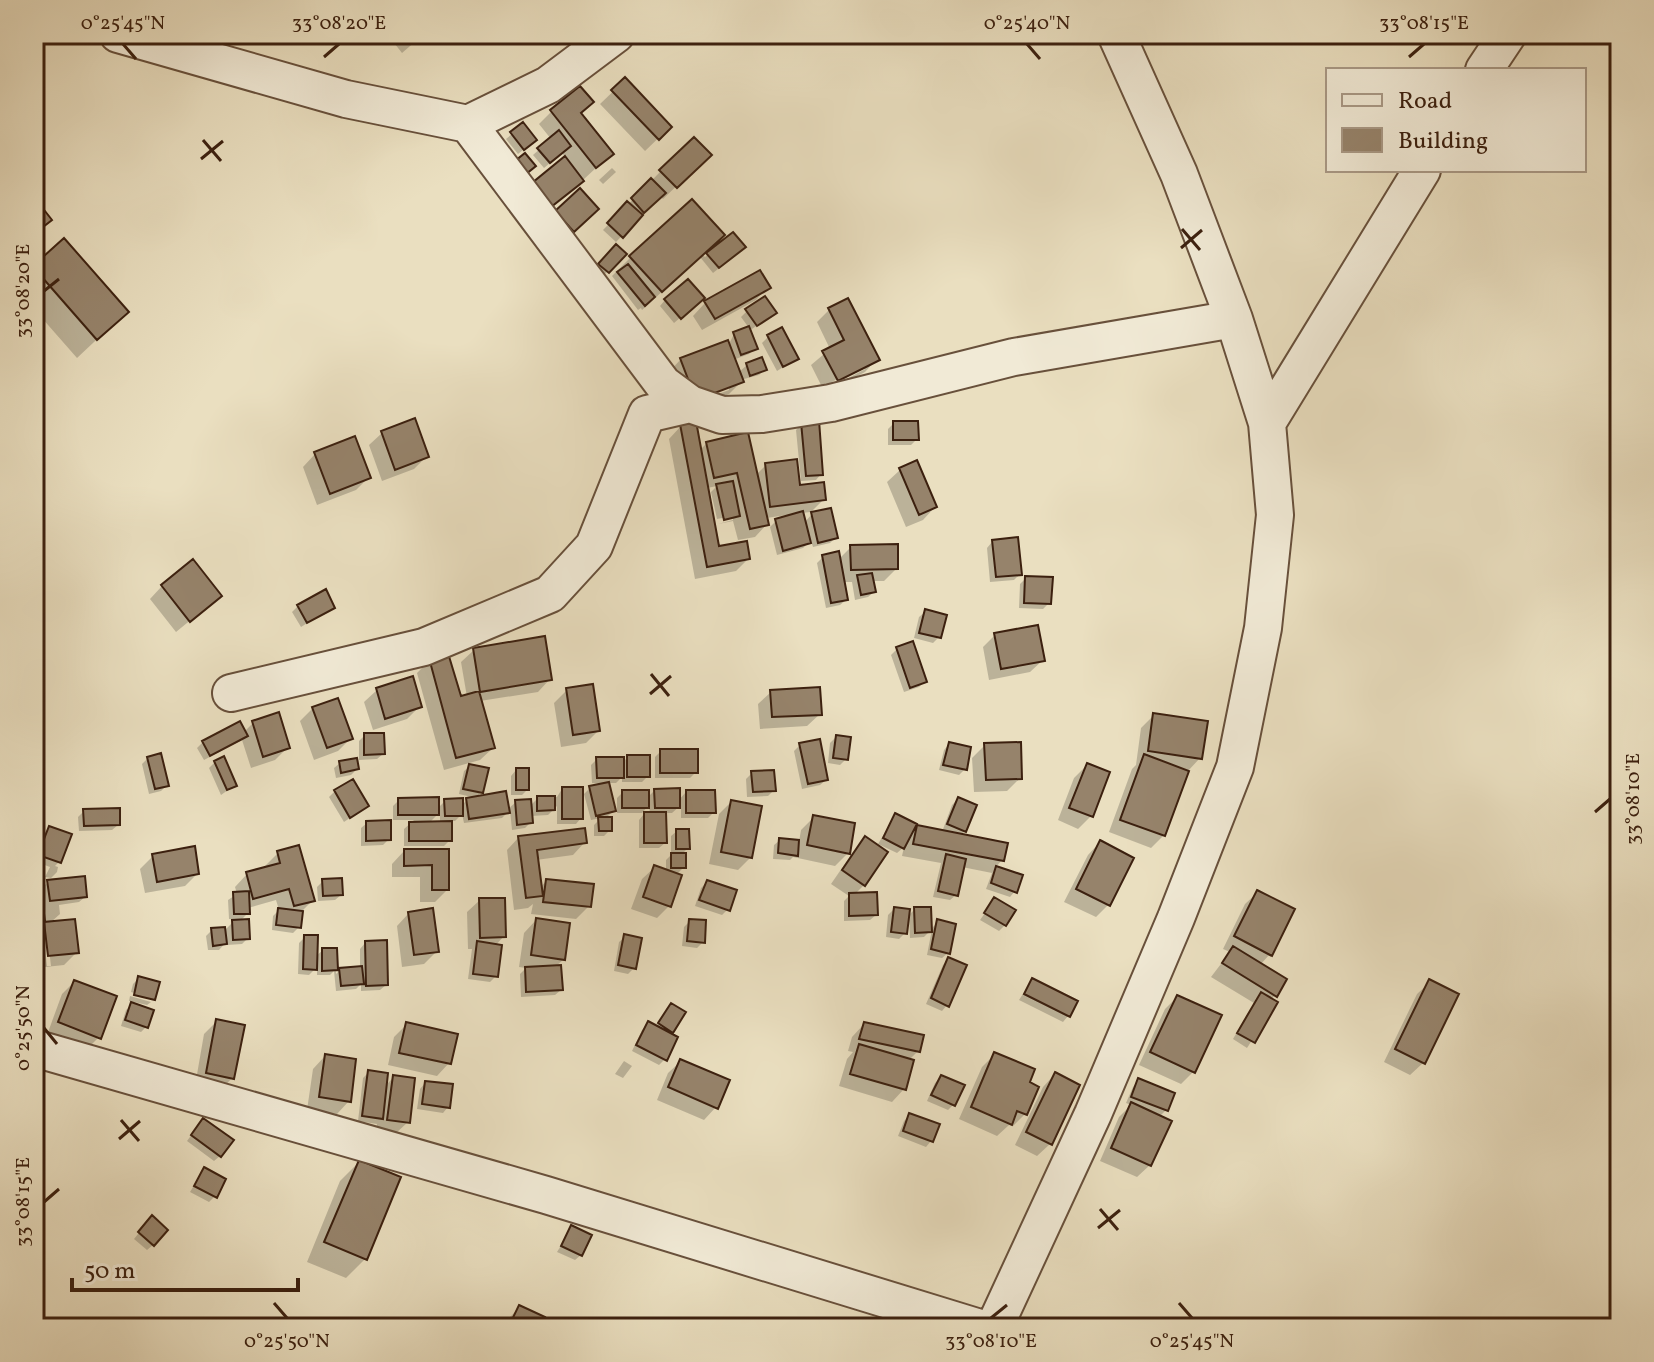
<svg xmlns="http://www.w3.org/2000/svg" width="1654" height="1362" font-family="Vollkorn,serif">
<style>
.shadow{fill:#0003;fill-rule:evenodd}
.building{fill:#96836b;stroke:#3c200f;stroke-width:2}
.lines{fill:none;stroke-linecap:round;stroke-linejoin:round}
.street-casing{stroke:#68503b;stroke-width:40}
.street{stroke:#f1ead6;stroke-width:36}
.ticks{fill:none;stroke:#3c200f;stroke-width:3}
.neatline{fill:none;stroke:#3c200f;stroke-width:3}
.ticks-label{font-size:20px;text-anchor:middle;fill:#3c200f}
</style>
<rect width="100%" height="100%" fill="#eadfc0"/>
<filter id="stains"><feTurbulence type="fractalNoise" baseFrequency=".0025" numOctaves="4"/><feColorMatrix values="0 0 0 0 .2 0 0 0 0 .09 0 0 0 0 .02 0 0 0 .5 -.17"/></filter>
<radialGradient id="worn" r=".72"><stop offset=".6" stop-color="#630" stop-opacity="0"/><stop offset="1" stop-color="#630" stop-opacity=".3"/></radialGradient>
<path class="shadow" d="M387,34h37l-22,19z
M625,80l45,47 -25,24 -45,-47z
M551,112l29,2 31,40 -42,39 -31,25 28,-60 -4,-5 -18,15 -11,-13 18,-16 -12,-15z
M523,125l6,20 -11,9 -12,-15z
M709,155l-46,44 -3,-3 -44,46 -13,-12 58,-59z
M612,168l4,4 -13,12 -4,-4z
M733,234l5,19 -25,20 -13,-16 -58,53 -1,-2 -3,2 -26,-34 19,-19 72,-2 2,2z
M616,246l8,8 -22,23 -8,-6z
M34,268l92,44 -49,46 -43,-49z
M760,273l8,14 -12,13 -54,30 -9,-14 12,-13z
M665,300l31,4 -22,19 -14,-17z
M829,310l48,49 -12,13 -40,21 -14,-28 19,-16 -13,-27zM865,365v4l-35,19 -2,-4z
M747,311l21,7 -19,13 6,17 -6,6 -16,6 5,13 9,-8 18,4 -6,6 -15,4 -15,15 -46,17 -14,-39 12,-13 49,-17 4,-8 15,-6 -8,-11zM729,386v4l-42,16z
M768,337l28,22 -19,12 -15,-28z
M34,417l6,6 -6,7z
M894,423l23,16 -6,6h-23v-16z
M802,424l19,50 -5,6 -15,1 -5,-51z
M681,426l19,24 7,-7 49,32 10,-10 32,23 26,11 -13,13 -10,1 3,10 8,-9 23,24 -5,5 -17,4 -2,-6 -8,7 -26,7 -7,-28 6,-6 12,-4 -1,-2 -21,3 1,6 -12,13 -17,3 -5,-19 -15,3 15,-4v-4l-16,3 -6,-27 6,-6 -10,2 11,60 30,11 -12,12 -41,8 -26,-140z
M382,433l45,23 -13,13 -32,12 -13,-36z
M315,454l54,23 -13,13 -39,15 -14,-38z
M916,463l19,44 -12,13 -17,7 -19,-45 13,-12z
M992,542l28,32 -6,6 -24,2 -3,-34z
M851,547l45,22 -12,12h-12l2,11 -6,5 -13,3 -3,-18h-10l4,18 -6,5 -14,3 -9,-45 6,-6 15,3z
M1026,578l23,25 -6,6 -24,-1 1,-24z
M162,586l58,10 -44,36 -26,-33z
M298,606l35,1 -32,20 -9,-15z
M925,612l14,25 -6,6 -19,-5 5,-21z
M995,635l48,25 -13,12 -41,8 -6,-33z
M897,649l28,32 -6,6 -15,5 -13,-37z
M474,650l76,29 -12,13 -58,9 13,47 -13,12 -36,10 -27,-97 13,-13 29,39 8,-2 -6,-35z
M377,690l43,16 -13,13 -34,11 -9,-28z
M567,690l31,41 -12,12 -25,4 -7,-44z
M771,692l49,22 -13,12 -47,3 -2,-25z
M313,708l37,31 -12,12 -24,9 -14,-39z
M1154,715l46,43 -12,13 -24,64 -13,13 -42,-16 23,-63 4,-4 5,-37z
M253,723l35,24 -13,13 -24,8 -9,-28 -38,20 -7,-12 6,-6 41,-10z
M365,735l18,19 -6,5 -18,1v-19z
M836,737l10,22 -6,6 -12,-2 2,-20z
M949,744l16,25 -6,6 -20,-5 5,-20z
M800,745l26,35 -6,5 -18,4 -8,-38z
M985,745l35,33 -13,13 -33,1 -2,-34z
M661,751l35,21 -6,6h-35v-21z
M628,757l20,19 -6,6h-20v-5l-6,6h-9l7,27 -9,9 5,11 -6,6h-10v-11l7,-7 -10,2 -7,-26 6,-6 16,-4 -14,-1 -1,-18 6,-6 25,4z
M148,758l19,27 -6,6 -12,3 -7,-30z
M215,762l20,23 -14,10 -12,-27z
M340,763l17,6 -6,6 -15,3 -2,-10z
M1087,765l21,8 -17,43 -13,13 -20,-9 16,-42z
M470,766l11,26 -5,6 -17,-4 5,-23z
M516,770l11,20 -5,5h-11v-19z
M752,773l22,17 -6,6 -21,1 -1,-18z
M562,789l19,29 -5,6h-19v-18l-9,9 -17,1v6l-6,6 -13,2 -2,-20 -8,8 -38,5 -2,-9 -7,7h-5v19l-6,6h-40v-17l10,-9h-21v-14l6,-6 38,9 8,-8 16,5 6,-6 40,10 9,-8 14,4 8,-8 19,-1zM440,812v11l-12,1z
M655,790l23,11 8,-9 28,20 -6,6h-27v-13l-9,8h-8l1,30 -6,5h-20v-28l5,-6h6l-1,-9 -7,8h-25v-15l6,-6 24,6z
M335,791l32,15 -23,16 -15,-25z
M958,799l7,32 -5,5 42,24 -7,8 25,9 -5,14 -5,6 -24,-8 6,-16 -30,-6 -6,28 -6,5 -17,-3 8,-34 -39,-7 2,-9 -7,6 -19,-9 17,-28 15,19 7,-8 25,5 10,-27z
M731,802l20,55 -13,13 -29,-6 10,-50z
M84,811l34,14 -6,5 -33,1 -1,-14z
M814,817l34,36 -13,13 -42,-9 -3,3 -17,-1 1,-14 6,-5 19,2 2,-12z
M367,823l22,16 -6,6 -22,1v-18z
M49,828l10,34 -4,4 3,1 -1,5 -6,6 -6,-1 5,-10 -16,-6 10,-27z
M677,831l11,17 -4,4v15l-8,8 -7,31 -12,12 -26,-9 11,-30 13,-12 11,4v-11l5,-5v-19z
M519,837l66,5 -12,13 -37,5 4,28 6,-7 43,25 -13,13 -45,-5 2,-10 -5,4 -14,2 -7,-60z
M865,839l-1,46 -10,10 22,20 -6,5 -26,1v-20l5,-5 -18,-12 22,-32z
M1100,842l8,63 -12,12 -32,-15 24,-47z
M404,851h43l1,38 -13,13h-15v-25h-28v-13z
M278,853l35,47 -12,12 -2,15 -6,6 -21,-3 1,-14 6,-6 -3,-10 -28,8v5l-9,9 9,16 -6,6 -15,1v-4l-8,9h-11l-2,-14 6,-6 14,-1 10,-10h-7l-1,-19 9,-6 -2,-7 12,-13 19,-5 -1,-3z
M153,856l44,18 -12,12 -40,7 -5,-24z
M34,871l5,20 9,-9 37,15 -6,5 -20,3 1,9 -10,9 27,29 -13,13 -28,3zM43,932h4l4,34h-4z
M323,881l18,14 -6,5 -17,1 -1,-14z
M707,882l21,27 -6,6 -27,-9 6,-18z
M1258,892l12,62 -10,11 15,30 -4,5 5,3 -29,45 -14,-9 21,-36 -43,-26 19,-25 -7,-3 22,-45z
M995,899l10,26 -6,6 -19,-11z
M480,900l24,36 -9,10 1,30 -6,6 -22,-3 4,-30h-4l-1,-37z
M894,909l11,24 -6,6 -13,-2 2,-22z
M915,909l15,21 8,-8 10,31 -6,5 -15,-3 5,-26 -8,8 -14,1 -1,-23z
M409,913l27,39 -12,12 -22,3 -5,-41z
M536,920l28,39 -9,8 6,23 -6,5 -34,2 -1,-23 6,-6 -7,-1 5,-34z
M690,921l13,21 -6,6 -15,-2 2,-19z
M305,937l10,20 8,-7h12l1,24 4,-4 20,-2v-19l5,-6 21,42 -6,5 -19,1v-7l-5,5 -20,2 -2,-20 -4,4h-13v-8l-8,8 -11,-1 1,-31z
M625,937l9,31 -6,6 -14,-3 5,-29z
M948,959l-1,46 -5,6 -16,-7 17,-39z
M139,978l18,5 -5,17v-2l-21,-6 2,-8z
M1032,980l36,36 -5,6 -44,-22z
M74,982l25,55 -13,13 -39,-15 15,-41z
M1430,982l-7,81 -13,12 -26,-13 33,-68z
M130,996l21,6 -4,3 -13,-3 -5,-1z
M1177,997l16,75 -12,12 -42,-19 26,-56z
M132,1005l14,22 -5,5 -20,-6 5,-16z
M671,1005v27l-6,27 -6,6 -27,-14 10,-21 6,-6 7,4z
M217,1021l15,57 -12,13 -25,-5 9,-52z
M407,1024l42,39 -12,13 -49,-11 6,-28z
M864,1024l54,27 -9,9 -5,29 -12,13 -53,-16 8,-27 6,-7 -5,-1 4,-14z
M995,1054l32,30 -2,30 -12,12 -4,-1 -12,11 -38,-17 23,-52z
M325,1056l24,45 -12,13 -30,-4 6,-41z
M624,1061l8,5 -9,12 -8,-4z
M681,1061l35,46 -12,13 -47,-20 11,-27z
M369,1072l16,14 8,-8 15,44 -13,12 -19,-2 1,-8 -19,-3 5,-43z
M1055,1074l-5,70 -13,12 -22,-11 28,-58z
M941,1077l12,28 -5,5 -21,-9 8,-18z
M1138,1081l28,29 -7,7 -9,48 -13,12 -37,-16 19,-44 12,-12 -5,-2 7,-16z
M425,1083l23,24 -5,6 -26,-4 3,-20z
M910,1115l21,26 -5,6 -28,-11 6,-15z
M198,1126l22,30 -6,5 -27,-20z
M359,1162l6,97 -19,19 -39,-16 33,-81z
M204,1169l11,27 -6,6 -19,-10z
M146,1224l7,21 -6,5 -13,-11z
M572,1228l9,27 -6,5 -18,-8z
M520,1307l17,21h-34l4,-8z"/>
<path class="building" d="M625,77l47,50 -13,13 -48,-50z
M580,86l14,16 -13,11 33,41 -18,14 -46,-58z
M523,122l14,18 -13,10 -14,-18z
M559,130l12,16 -21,17 -13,-15z
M694,137l18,18 -35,33 -18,-18z
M525,153l11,13 -10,8 -11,-13z
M565,156l19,25 -33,26 -19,-24z
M651,178l15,15 -22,20 -13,-15z
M580,188l19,21 -25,23 -19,-21z
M34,197l18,23 -18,14z
M692,199l33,36 -63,57 -33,-36z
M627,201l16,14 -20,23 -16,-15z
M733,232l13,15 -27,21 -13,-15z
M64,238l65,74 -32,28 -63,-72v-3z
M616,244l11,10 -18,19 -11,-9z
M628,264l27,33 -10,9 -28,-34z
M760,270l11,18 -56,31 -11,-18z
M688,279l17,19 -24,21 -17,-20z
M765,296l12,17 -20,13 -12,-17z
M848,298l32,62 -42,21 -16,-30 22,-11 -16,-32z
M749,326l9,23 -17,6 -8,-23z
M782,327l17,32 -16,8 -16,-32z
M728,340l16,42 -48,18 -16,-42z
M762,357l5,13 -17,6 -4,-13z
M415,418l14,39 -34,13 -14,-39z
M819,420l4,55 -17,1 -5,-54z
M696,421l23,125 28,-5 3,18 -43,8 -27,-143z
M893,421h25l1,19h-26z
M748,432l21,93 -19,4 -13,-56 -23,5 -8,-36z
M355,436l16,42 -41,16 -16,-42z
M797,459l3,26 24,-3 2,18 -56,7 -5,-44z
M917,460l20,47 -18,8 -20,-47z
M733,481l7,35 -16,4 -8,-36z
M831,508l7,30 -20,5 -7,-31z
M803,511l8,32 -28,8 -8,-32z
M1018,537l4,38 -26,2 -4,-37z
M898,544v25l-47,1 -1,-25z
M839,551l9,49 -17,3 -9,-48z
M193,559l29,37 -32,26 -29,-37z
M872,573l4,19 -15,3 -4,-20z
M1025,576l28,1 -2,27 -27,-1z
M326,589l9,19 -28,15 -10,-18z
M925,609l22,6 -6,23 -22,-5z
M1038,625l7,36 -44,8 -7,-36z
M545,636l7,44 -72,12 -7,-44z
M913,641l14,41 -17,6 -14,-41z
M448,653l13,43 18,-5 16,57 -39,10 -27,-100z
M413,676l9,31 -37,12 -9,-31z
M593,684l7,47 -27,4 -7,-47z
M820,687l2,28 -50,2 -2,-27z
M338,698l15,41 -26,9 -15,-41z
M279,712l11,36 -27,9 -11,-36z
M1153,713l55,8 -6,38 -54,-8z
M240,721l8,15 -38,20 -8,-15z
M364,733h20l1,21 -21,1z
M836,735l15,2 -3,23 -15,-2z
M820,739l8,41 -20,4 -9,-41z
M949,742l22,5 -4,23 -24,-5z
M1021,742l1,37 -36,1 -2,-37z
M660,749h38v24h-38z
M161,753l8,33 -14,3 -8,-32z
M1144,754l45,17 -24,65 -45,-16z
M627,755h23v22h-23z
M224,756l13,30 -10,4 -13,-29z
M596,757h28v21h-27z
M357,758l2,11 -18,4 -2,-12z
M1087,763l23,9 -17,45 -24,-9z
M469,764l20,4 -6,25 -20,-4z
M516,768h13v22h-13z
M774,770l2,21 -23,1 -2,-21z
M353,779l16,27 -19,12 -16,-28z
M609,782l7,29 -20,5 -7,-30z
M562,787h21v32h-21z
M680,788v20h-25l-1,-19z
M622,790h27v18h-27z
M686,790h29l1,23h-30z
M506,791l4,22 -41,6 -3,-21z
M537,796h18v14l-18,1z
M439,797v18h-41v-17z
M958,797l19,8 -11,27 -19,-8z
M463,798v18h-18l-1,-17z
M531,799l2,24 -16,2 -2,-25z
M731,800l31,6 -10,52 -31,-6z
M120,808v17l-36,1 -1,-17z
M644,812h22l1,31h-23z
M895,813l22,11 -13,25 -21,-11z
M813,815l42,8 -5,31 -43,-9z
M598,817h14v14h-13z
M391,820v20l-25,1v-20z
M452,821v20h-43v-19z
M917,825l91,18 -4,18 -91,-17z
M49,826l23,8 -11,29 -23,-8z
M585,828l2,15 -50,7 6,46 -17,2 -8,-62z
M676,829h13l1,20h-14z
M865,836l23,16 -23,34 -23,-16z
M779,838l20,2 -1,16 -20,-3z
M1100,840l34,18 -24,48 -34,-17z
M299,845l16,56 -21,5 -5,-17 -36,10 -7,-27 34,-9 -3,-12z
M195,846l4,28 -42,8 -5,-28z
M404,849h45v41h-17v-25l-28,1z
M671,853h15v15h-15z
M946,854l20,5 -8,37 -20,-5z
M654,865l28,10 -11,32 -28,-10z
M996,866l27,9 -6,18 -26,-10z
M34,869h4l7,52 -11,1z
M85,876l2,21 -37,4 -3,-21z
M342,878l1,17 -20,1 -1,-17z
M546,879l48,5 -3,23 -48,-5z
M707,880l30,10 -7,21 -31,-11z
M1257,890l38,19 -23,47 -38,-20z
M249,891l1,23h-16l-1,-22z
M877,892l1,23 -29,1v-23z
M994,897l22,13 -10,16 -22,-13z
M479,898h26l1,39 -26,1z
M894,907l16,2 -3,25 -16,-2z
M914,907h17l1,25 -17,1z
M278,908l25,3 -2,17 -25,-3z
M433,908l6,44 -25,3 -6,-43z
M536,918l34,5 -5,37 -34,-5z
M75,919l4,34 -31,3 -4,-34z
M249,919l1,20 -17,1 -1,-20z
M689,919l17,1 -1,23 -18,-2z
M937,919l19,5 -6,30 -19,-5z
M225,927l2,17 -14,2 -2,-18z
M624,934l18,4 -6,31 -18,-4z
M304,935h14l-1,35 -14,-1z
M387,940l1,45 -22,1 -1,-45z
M477,941l25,4 -4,32 -25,-3z
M1233,946l54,33 -10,18 -55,-34z
M322,948h15l1,22 -16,1z
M948,957l19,8 -18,42 -18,-9z
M561,965l2,25 -37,2 -1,-25z
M362,966l2,18 -23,2 -2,-18z
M138,976l22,6 -5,18 -21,-5z
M1032,978l46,23 -8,16 -46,-23z
M1429,979l30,15 -34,70 -30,-15z
M74,980l43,16 -16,43 -43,-17z
M1261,992l17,10 -23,41 -18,-10z
M1177,995l45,20 -27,58 -45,-21z
M131,1002l23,8 -6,18 -23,-8z
M671,1003l15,9 -13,21 -15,-10z
M216,1019l29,6 -11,54 -28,-6z
M648,1021l30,16 -11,24 -31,-16z
M406,1022l52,12 -7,30 -52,-11z
M864,1022l60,13 -4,17 -61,-13z
M859,1044l55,16 -8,30 -56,-16z
M994,1052l41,17 -5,13 9,5 -12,28 -10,-4 -5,14 -41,-18z
M325,1054l31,5 -5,43 -32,-5z
M680,1059l50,21 -12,29 -50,-22z
M368,1070l20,3 -5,46 -21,-3z
M1055,1072l25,13 -28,60 -26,-13z
M393,1075l22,3 -5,45 -23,-3z
M941,1075l24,10 -10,21 -24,-11z
M1138,1078l37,15 -7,18 -37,-14z
M425,1081l28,3 -3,24 -28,-4z
M1131,1102l41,19 -21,45 -40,-18z
M909,1113l31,11 -7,18 -30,-11z
M203,1118l31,22 -13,17 -30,-22z
M359,1160l42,17 -34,83 -43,-18z
M204,1167l22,12 -9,19 -23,-12z
M152,1215l16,15 -14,16 -16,-14z
M571,1225l21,10 -10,21 -21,-10z
M519,1305l26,12 -6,11h-31z"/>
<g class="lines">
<defs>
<path id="street" d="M118,34l228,65 122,25 80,-39 68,-51
M1484,70l24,-36
M468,124l195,260 27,20 32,11 40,-1 69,-11 183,-46 220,-38
M1267,423l155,-253
M231,693l193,-46 126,-53 44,-48 53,-132 43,-10
M34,1048l512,147 434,133
M994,1328l99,-214 83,-196 59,-151 28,-139 12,-113 -8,-92 -33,-104 -55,-145 -63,-140"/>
</defs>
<use href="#street" class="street-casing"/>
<use href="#street" class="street"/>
</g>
<path class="ticks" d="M123,44l13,15M1027,44l13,15M324,57l15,-13M1409,57l15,-13M203,140l18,21M201,159l22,-18M1182,229l18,21M1181,248l21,-18M44,291l15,-12M651,674l18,22M650,694l21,-18M1595,812l15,-13M44,1028l13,16M121,1120l18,21M119,1139l21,-18M44,1202l15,-13M1100,1209l18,21M1098,1228l22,-18M274,1303l13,15M1179,1303l13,15M991,1318l16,-13"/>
<rect width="1654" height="1362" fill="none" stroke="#eadfc0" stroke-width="88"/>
<rect x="1326" y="68" width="260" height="104" fill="#f1ead6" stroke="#a99986" stroke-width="2"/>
<rect x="1342" y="94" width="40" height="12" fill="#f1ead6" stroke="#a99986" stroke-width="2"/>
<text x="1398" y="108" font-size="24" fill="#3c200f">Road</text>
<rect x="1342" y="128" width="40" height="24" fill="#96836b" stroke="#a99986" stroke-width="2"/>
<text x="1398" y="148" font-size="24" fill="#3c200f">Building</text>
<path d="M72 1278v12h226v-12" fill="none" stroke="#3c200f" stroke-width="4"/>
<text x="84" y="1278" font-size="24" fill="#3c200f" stroke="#f1ead6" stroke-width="6" paint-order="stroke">50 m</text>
<rect x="44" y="44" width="1566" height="1274" class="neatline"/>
<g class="ticks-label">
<text x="123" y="29">0°25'45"N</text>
<text x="339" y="29">33°08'20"E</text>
<text x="1027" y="29">0°25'40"N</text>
<text x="1424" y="29">33°08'15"E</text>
<text transform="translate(22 291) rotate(-90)" y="7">33°08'20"E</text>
<text transform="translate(1632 799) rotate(-90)" y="7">33°08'10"E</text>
<text transform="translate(22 1028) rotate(-90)" y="7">0°25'50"N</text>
<text transform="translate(22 1202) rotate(-90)" y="7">33°08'15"E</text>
<text x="287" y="1347">0°25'50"N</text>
<text x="991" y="1347">33°08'10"E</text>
<text x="1192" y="1347">0°25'45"N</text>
</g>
<rect width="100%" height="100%" filter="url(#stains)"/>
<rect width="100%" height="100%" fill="url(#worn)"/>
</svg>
